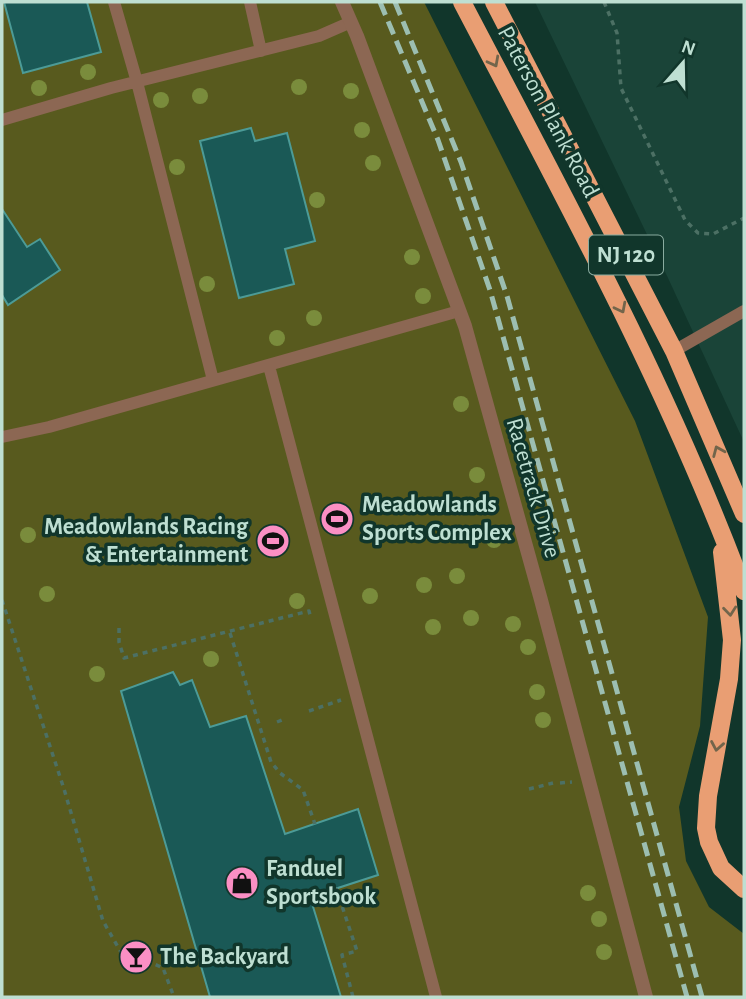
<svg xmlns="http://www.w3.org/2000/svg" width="746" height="999" font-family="'Alegreya Sans',sans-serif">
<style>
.built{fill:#1a4438}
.green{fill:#585a1e}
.building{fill:#1a5956;stroke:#4c9b97;stroke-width:2}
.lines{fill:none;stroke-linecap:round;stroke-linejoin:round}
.path{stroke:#4c7064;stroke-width:3.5;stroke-dasharray:5 5;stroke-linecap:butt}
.lane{stroke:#8c6753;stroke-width:12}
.street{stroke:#8c6753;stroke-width:14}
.primary{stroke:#e99e73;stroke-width:18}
.rail{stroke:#9cbeb1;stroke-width:5;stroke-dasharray:14 7;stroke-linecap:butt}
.tree{fill:#7a8c3c}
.oneway{stroke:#72654b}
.labels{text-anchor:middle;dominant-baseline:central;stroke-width:7;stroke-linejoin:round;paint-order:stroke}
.shield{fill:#11362b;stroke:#8aaca0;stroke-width:2}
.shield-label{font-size:23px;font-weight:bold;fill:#bedfd2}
.street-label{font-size:24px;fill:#bedfd2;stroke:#11362b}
.poi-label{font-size:24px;font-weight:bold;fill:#bedfd2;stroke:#11362b;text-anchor:start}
</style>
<rect width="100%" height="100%" fill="#11362b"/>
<path class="built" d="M535,2h209v440l-76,-164z"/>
<path class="green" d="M2,2h422l211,419 73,196 -8,109 -21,81 7,54 23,46 35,27v63h-742z"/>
<path class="building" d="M4,2h83l14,50 -78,21z
M251,128l4,13 32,-8 28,108 -30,8 9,35 -55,14 -39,-157z
M2,209l25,38 13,-8 20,31 -52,35 -6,-10z
M173,672l7,13 12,-5 18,47 36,-11 39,118 73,-25 20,66 -68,22 31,100h-131l-89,-306z"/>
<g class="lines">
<path class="path" d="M604,2l13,31 4,55 64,132 13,13 15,1 31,-16
M2,600l62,189 39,132 19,33 28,8 13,6 11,29
M119,628v14l5,16 185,-47 1,4
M230,633l41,129 9,11 23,17 12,34
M309,711l32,-11
M277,722l5,-2
M560,783l12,-1
M529,789l24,-6
M336,888l21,63 -15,4 11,42"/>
<path class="lane" d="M114,2l23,80 76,298
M250,2l11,49
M2,120l109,-32 208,-52 32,-14
M674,351l70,-40
M269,366l167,631
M2,437l47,-10 410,-116"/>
<path class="street" d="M342,2l15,34 108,290 76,274 105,397"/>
<path class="primary" d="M462,2c101,193 206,384 282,589
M494,2l180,349 70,163
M722,552l10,88 -3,39 -21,117 -2,32 3,14 12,26 23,21"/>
<path class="rail" d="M380,2l58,138 52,150 197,707
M395,2l66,160 46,134 195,701"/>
</g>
<g class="tree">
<circle cx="88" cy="72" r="8"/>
<circle cx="299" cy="87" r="8"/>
<circle cx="39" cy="88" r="8"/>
<circle cx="351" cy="91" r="8"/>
<circle cx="200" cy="96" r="8"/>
<circle cx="161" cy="100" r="8"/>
<circle cx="362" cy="130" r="8"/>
<circle cx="373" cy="163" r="8"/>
<circle cx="177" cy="167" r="8"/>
<circle cx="317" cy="200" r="8"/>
<circle cx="412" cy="257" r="8"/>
<circle cx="207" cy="284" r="8"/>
<circle cx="423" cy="296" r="8"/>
<circle cx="314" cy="318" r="8"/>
<circle cx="277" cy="338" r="8"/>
<circle cx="461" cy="404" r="8"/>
<circle cx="477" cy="475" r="8"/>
<circle cx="28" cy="535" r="8"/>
<circle cx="494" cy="540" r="8"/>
<circle cx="457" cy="576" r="8"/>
<circle cx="424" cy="585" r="8"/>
<circle cx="47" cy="594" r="8"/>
<circle cx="370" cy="596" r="8"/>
<circle cx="297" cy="601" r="8"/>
<circle cx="471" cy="618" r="8"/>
<circle cx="513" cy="624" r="8"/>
<circle cx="433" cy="627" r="8"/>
<circle cx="528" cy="647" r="8"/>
<circle cx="211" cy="659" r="8"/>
<circle cx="97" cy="674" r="8"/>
<circle cx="537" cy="692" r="8"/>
<circle cx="543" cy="720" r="8"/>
<circle cx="588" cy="893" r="8"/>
<circle cx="599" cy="919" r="8"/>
<circle cx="604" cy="952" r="8"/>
</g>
<defs><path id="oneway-chevron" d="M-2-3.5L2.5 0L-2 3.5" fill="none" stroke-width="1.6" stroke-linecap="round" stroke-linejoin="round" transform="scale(1.75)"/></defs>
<g class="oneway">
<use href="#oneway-chevron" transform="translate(494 62) rotate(62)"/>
<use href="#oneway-chevron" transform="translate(621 308) rotate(63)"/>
<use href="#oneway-chevron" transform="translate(718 451) rotate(-113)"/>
<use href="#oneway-chevron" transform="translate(730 611) rotate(84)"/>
<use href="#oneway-chevron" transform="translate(717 746) rotate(100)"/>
</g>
<defs>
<symbol id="stadium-disc" viewBox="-11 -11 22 22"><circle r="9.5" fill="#fb8fc4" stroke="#11362b"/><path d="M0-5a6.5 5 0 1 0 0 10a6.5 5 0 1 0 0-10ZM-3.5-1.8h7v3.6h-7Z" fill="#111"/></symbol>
<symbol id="shop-disc" viewBox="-11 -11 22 22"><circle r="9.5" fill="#fb8fc4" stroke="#11362b"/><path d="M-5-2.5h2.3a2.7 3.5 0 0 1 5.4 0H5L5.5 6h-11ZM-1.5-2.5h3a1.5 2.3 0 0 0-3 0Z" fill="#111"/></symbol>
<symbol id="bar-disc" viewBox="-11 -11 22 22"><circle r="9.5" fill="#fb8fc4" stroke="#11362b"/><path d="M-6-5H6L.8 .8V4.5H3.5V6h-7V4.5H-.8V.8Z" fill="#111"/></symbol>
</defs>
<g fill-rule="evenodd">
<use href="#stadium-disc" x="318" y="500" width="38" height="38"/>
<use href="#stadium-disc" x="254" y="522" width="38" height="38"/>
<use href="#shop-disc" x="223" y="864" width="38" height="38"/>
<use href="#bar-disc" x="117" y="938" width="38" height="38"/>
</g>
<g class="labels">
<rect class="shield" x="589" y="235.5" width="74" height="39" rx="5"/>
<g class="shield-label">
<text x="626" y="255">NJ 120</text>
</g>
<g class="street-label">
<text transform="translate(548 112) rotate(62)">Paterson Plank Road</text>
<text transform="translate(533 488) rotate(74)">Racetrack Drive</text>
</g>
<g class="poi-label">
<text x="362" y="505">Meadowlands<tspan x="362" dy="28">Sports Complex</tspan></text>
<text x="248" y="527" text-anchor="end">Meadowlands Racing<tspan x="248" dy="28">&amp; Entertainment</tspan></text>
<text x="266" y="869">Fanduel<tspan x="266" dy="28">Sportsbook</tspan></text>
<text x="160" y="957">The Backyard</text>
</g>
</g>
<rect width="746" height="999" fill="none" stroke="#bedfd2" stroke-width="7"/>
<g transform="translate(683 63) rotate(20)" stroke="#11362b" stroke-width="5" paint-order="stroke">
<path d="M0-5L12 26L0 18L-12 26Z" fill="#bedfd2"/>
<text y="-10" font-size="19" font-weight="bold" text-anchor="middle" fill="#bedfd2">N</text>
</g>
</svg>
